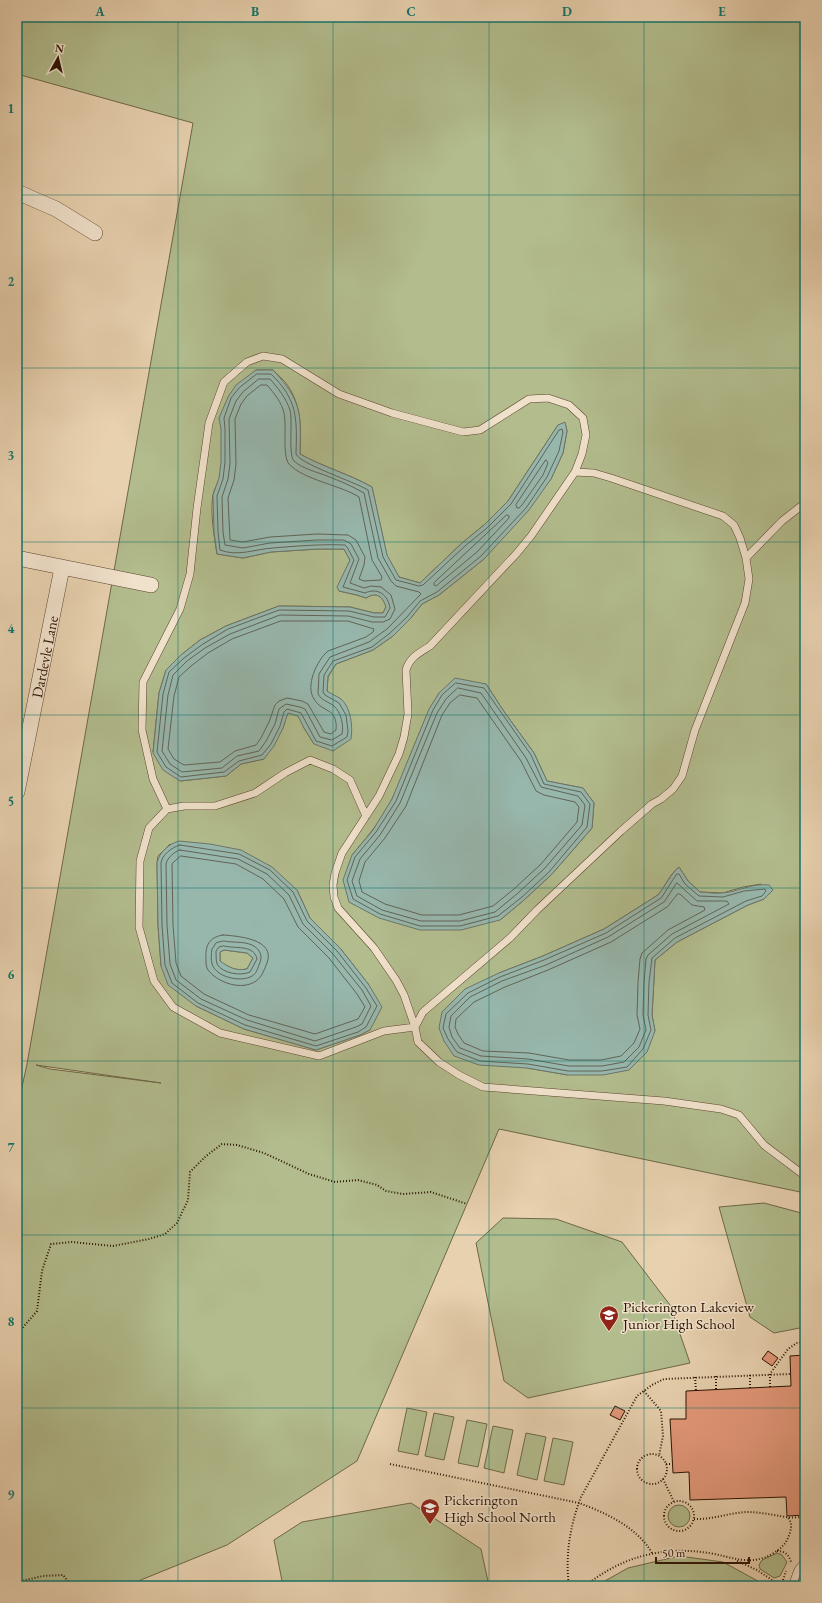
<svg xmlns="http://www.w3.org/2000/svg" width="822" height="1603" font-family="'EB Garamond',serif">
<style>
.green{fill:#b2bc8d;stroke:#6e6747;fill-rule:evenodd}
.water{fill:#97b7ad;stroke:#6c7568;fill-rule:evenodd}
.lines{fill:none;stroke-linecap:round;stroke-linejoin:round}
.shore{stroke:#616457;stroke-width:1}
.building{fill:#e3987a;stroke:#2b1201}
.service-casing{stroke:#5a422c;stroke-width:8}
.minor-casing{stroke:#5a422c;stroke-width:16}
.path{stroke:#2b1201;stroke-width:2;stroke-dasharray:1 2;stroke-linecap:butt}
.service{stroke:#f0e1cb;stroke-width:7}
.minor{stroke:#f0e1cb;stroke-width:15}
.grid{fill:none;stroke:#0f766e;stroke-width:1;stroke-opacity:0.55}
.labels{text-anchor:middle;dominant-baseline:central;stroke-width:3;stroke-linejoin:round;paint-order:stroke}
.street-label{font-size:15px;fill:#2b1201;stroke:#f0e1cb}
.poi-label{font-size:15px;fill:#2b1201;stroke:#f0e1cb;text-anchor:start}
.neatline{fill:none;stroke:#0f766e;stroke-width:1.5}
.grid-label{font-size:13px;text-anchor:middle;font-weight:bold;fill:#0f766e}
</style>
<rect width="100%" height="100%" fill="#e8d1af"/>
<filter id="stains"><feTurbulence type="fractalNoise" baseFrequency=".005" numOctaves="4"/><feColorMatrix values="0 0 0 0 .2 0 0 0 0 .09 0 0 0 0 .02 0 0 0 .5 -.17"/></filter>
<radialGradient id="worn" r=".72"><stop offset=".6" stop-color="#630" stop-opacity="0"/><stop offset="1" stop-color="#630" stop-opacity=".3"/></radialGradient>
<path class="green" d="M17,17h788v1176l-306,-64 -142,332 -130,84 -101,41h-109v-476l10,-46 166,-941 -176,-49zM256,370h17c5,5 11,10 15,16 14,21 13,44 12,68 23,13 49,20 72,33l15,69 12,21 21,6 42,-40 22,-18 24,-24 50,-76 7,-2 2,8 -4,22 -12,26 -67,80 -45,36 -17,9 -12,15 -17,17 -20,14 -37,14 -8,13 -1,15 15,8 -28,44 -10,-16 -6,-13 -11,-2 -4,15 -19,31 -23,5 -15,12 -46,5 -27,-29 6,-59 7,-23 15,-15 19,-15 26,-14 53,-20 71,1 24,6h9l3,-6c-3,-10 -9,-16 -20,-9l-9,-3 -18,-4 11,-31 -6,-11h-26l-47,3 -28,6 -26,-4c-3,-19 -7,-41 -4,-59 1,-6 5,-12 7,-18 3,-18 3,-41 0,-59zM486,684l19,29 29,40 13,28 36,7 11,15 -2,25 -40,46 -28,26 -24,20 -148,-65c15,-18 31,-36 41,-58 17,-34 26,-71 46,-104zM170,844l127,46 13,28 30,30 29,37 1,45 -10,5 -44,15 -72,-21 -48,-23 -35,-40 -3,-41 -1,-62 1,-7zM679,867l9,14 12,11 23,1 20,-6 18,-3 3,15 -16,6 -71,37 -22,18 -3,55 3,16 -87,44 -41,-7 -28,-95 44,-17 61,-27 54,-34c9,-11 11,-20 21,-28zM36,1065l125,18 -111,-14z
M224,950l23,3 6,5 -6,11c-12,2 -17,-1 -27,-7v-10z
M764,1203l41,11v113l-31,6 -24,-16 -31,-110z
M503,1218l53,1 66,23 48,63 20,58 -162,35 -24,-17 -28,-138z
M407,1408l20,4 -9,43 -20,-4z
M434,1413l20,4 -10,43 -19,-4z
M467,1420l20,4 -9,43 -20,-4z
M493,1426l20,4 -9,43 -20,-5z
M526,1433l20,4 -9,43 -20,-5z
M553,1438l20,4 -9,43 -20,-4z
M411,1503l70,46 8,37h-206l-9,-46 28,-18z
M668 1516a11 11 0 1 1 22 0a11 11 0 1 1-22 0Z
M777,1553l5,2 5,7 -7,14 -6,2 -14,-9 -1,-4 3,-5z
M679,1556l44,6 44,24h-171l32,-18z"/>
<path class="water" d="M256,370h17c29,31 28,43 27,84 23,13 49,20 72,33l15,68 12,22 21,6 42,-40 22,-18 24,-24 50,-76 7,-3 2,9 -4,22 -12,26 -22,31 -45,49 -45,36 -17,9 -12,15 -17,17 -20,14 -37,14 -8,12 -1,15c4,3 10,5 14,8 10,9 12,27 10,40l-18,12 -19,-7 -10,-16 -6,-12 -10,-3 -5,15 -9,18 -10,13 -23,5 -15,12 -46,5 -17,-11 -10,-17 6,-60 7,-23 15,-15 19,-15 26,-14 53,-20 71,1 24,6h9l3,-6c-3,-10 -9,-16 -20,-9l-9,-3 -18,-4 -2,-4 13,-27 -6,-11h-26l-47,3 -28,6 -26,-4 -3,-22 -1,-37 6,-17 2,-16v-33l-2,-11 9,-21 8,-12z
M455,678l31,6 19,29 29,40 13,28 36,7 11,15 -2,25 -40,46 -28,26 -24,20 -39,10h-41l-41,-12 -30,-16 -6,-22 9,-25 21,-25 19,-31 37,-90 10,-16z
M179,841l31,3 31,6 31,17 25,23 13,28 30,30 29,37 13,22 -12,23 -10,5 -44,15 -72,-21 -48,-23 -28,-21 -7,-19 -3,-41 -1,-62c2,-11 12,-19 22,-22zM224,950l23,3 6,5 -6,11c-11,2 -17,-1 -27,-8v-9z
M679,867l9,14 12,11c7,0 15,2 22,1 16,-1 29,-10 47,-8l4,5 -9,9 -16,6 -71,37 -22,18 -3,55 3,16 -8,21 -18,18 -26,5h-35l-41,-7 -48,-3 -25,-9 -10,-15 -5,-13 3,-16 23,-23 34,-16 44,-17 61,-27 54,-34c8,-10 12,-20 21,-28z"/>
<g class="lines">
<path class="shore" d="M257,374h14c27,26 26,45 25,80 4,10 59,28 72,36l15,67 13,23 23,6 4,-1 42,-39 22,-18 24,-24 48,-74 3,-1 1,3 -4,19 -12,26 -21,31 -45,48 -44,36 -17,9 -13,16 -17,16 -18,14 -39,14 -9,14 -1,17 2,3 14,8 7,12 2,16 -1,6 -15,9 -16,-5 -15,-28 -14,-4 -3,3 -4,14 -9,18 -9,11 -23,6 -15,11 -43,5 -15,-10 -9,-15 6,-58 6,-22 15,-14 19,-14 25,-15 51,-19 70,1 25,6h11l5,-9c-2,-13 -12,-21 -25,-15l-22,-6 11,-27 -7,-13 -2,-2c-24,-1 -48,1 -72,3 -18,1 -35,9 -53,2l-2,-18 -1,-36 6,-17 2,-17v-33l-1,-11 7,-20 8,-10z
M259,379h11c8,9 16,19 20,31 3,11 -2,45 4,51 9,8 23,11 33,15 13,5 25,10 37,17l14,65 13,23 5,5 23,6 2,2 -34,35 -18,13 -39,15 -11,17 -1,20c4,7 11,8 16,12 7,6 10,20 8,28l-10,6 -12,-3 -15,-28 -5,-2 -14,-3 -7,5 -4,15 -9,17 -7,10 -22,5 -15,12 -40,4 -12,-8 -8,-13 6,-56 5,-20 14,-14 18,-13 25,-14 50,-19 68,1 24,6h11l7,-3 5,-10 -4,-14 -10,-8 -10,-1 -7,2 -14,-5 9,-24 -8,-15 -7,-4h-27l-47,3 -27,5 -18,-3 -2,-13 -1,-35 6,-18 2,-16 -1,-44 7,-18 7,-9z
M261,385h6c7,8 15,18 17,28 3,13 -2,43 5,51 15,16 51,21 70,33l13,63 10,17 -1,3 -17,1 -5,-2 5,-14 1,-8 -9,-17 -8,-5 -31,-1 -47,3 -27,5 -13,-2 -2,-42 6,-18 2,-16 -1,-45 6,-15 6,-8z
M546,460l2,3 -5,12 -21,30 -3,3h-2l-1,-3z
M507,515l2,1v2l-32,34 -41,34 -2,-1v-2z
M281,621h67l26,8 -1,3 -7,5 -38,14c-11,9 -23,35 -14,48 8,14 24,8 22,31l-5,4 -7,-2 -16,-28 -6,-3 -15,-3 -8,3 -4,4 -6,17 -8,16 -5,7 -21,6 -15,11 -36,3 -10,-6 -6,-10 6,-53 5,-19 12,-11 17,-13 24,-14z
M456,683l28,5 47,67 13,29 37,8 9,12 -3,23 -38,45 -27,25 -24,19 -38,10h-40l-40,-12 -27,-15 -6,-19 8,-23 21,-25 20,-31 37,-91 9,-15z
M458,688l23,5 45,65 15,29 37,9 7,9 -3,20 -37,43 -27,25 -23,19 -35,9h-39l-39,-11 -25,-14 -5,-15 8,-22 20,-24 20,-32 37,-90 9,-14z
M460,695l17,3 44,63 15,30 8,4 31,7 4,5 -2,15 -36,42 -27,25 -21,17 -34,9h-37l-37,-11 -23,-12 -3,-11 6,-19 20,-24 21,-32 36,-91 8,-12z
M180,845l59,9 31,16 23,22 14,29 30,30 29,37 11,18 -11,21 -8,5 -42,14 -71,-21 -47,-22 -26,-20 -7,-18 -3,-40 -1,-62c1,-8 11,-16 19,-18z
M180,850l58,9 29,15 22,21 14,29 30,30 29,36 9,16 -9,18 -6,3 -41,14 -68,-21 -46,-21 -25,-19 -6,-16 -3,-39 -1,-61c1,-6 9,-13 14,-14z
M181,856l55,8 27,15 21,20 14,28 31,31 28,36 8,13 -7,12 -43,15 -66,-19 -45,-21 -23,-18 -5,-13 -3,-38 -1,-61z
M677,874h2l6,10 14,12 24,1 21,-6 21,-2 1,2 -4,5 -16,5 -71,37 -23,20 -3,24 -1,33 3,15 -8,19 -16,18 -25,4h-34l-40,-7 -48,-3 -23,-9 -9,-13 -5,-11 3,-14 22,-21 32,-16 44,-17 62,-27 55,-35z
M677,883l20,18h30l2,3 -57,30 -24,21 -2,4 -2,23 -1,33 3,15 -7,17 -15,15 -22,4h-33l-41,-7 -47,-3 -21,-8 -8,-11 -3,-10 2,-11 19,-19 32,-16 44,-16 62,-28 56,-35z
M678,894h2l12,11 12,2 1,3 -37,20 -26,23 -2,6 -2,23 -1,33 3,14 -6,14 -13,13 -20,4h-32l-40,-7 -46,-2 -19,-8 -6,-9 -3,-7 1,-8 18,-17 31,-15 43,-17 63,-28 56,-35z
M223,935c15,1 53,4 44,28 -3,7 -5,14 -11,18 -14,10 -38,2 -48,-11 -2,-3 -2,-7 -2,-11 -1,-13 3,-22 17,-24z
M224,941c9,2 19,0 28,4 9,5 11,11 7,20 -2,5 -3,10 -9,12 -11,5 -34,0 -38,-13 -1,-4 -1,-11 0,-15l4,-6z
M224,946c10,3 30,-2 33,13l-7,13c-9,4 -27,2 -33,-8 -1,-3 -1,-10 -1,-13l3,-4z"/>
</g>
<path class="building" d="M768,1351l10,7 -6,8 -10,-7z
M805,1355v160l-18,1 -1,-19 -96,3 -1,-28 -16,1 -3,-54h16v-28l105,-5 -1,-30z
M615,1406l10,5 -5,9 -10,-5z"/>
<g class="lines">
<defs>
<path id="service" d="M746,558l36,-37 23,-18
M167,809l-14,-30 -11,-49 1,-48 37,-73 10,-35 7,-66 12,-85 15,-41 23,-20 16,-6 19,3 57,35 53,19 71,19 17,-2 49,-31 19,-1 21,7 14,13 3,17 -4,19 -7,18
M366,816l-16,-36 -17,-11 -23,-9 -25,13 -30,20 -40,13h-31l-17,3 -18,19 -9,33 -1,66 15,54 19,26 47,26 99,23 65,-25 31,-4
M415,1027l8,-15 87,-74 27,-28 84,-79 31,-27 9,-5 12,-10 9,-13 13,-46 50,-127 4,-24 -3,-21 -6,-20 -6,-13 -11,-9 -112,-38 -17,-5 -19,-1 -44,64 -14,17 -87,93c-11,7 -20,11 -24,24l2,44 -4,23 -5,17 -20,42 -37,57 -7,20 -2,12 1,12 4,11 36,40 22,32 8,15 11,32 3,15 21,20 20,13 24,12 181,14 57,8 18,6 25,30 41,31
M792,1586l6,-16 7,-9"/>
<g id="minor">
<path d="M17,192l39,17 39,24"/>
<path d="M17,558l134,27"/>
<path id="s1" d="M17,792l45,-224"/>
</g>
</defs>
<use href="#service" class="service-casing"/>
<use href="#minor" class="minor-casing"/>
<path class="path" d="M17,1338l2,-6 18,-21 5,-40 9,-27 21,-2 41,4 36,-7 16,-5 12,-11 11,-23 2,-28 16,-16 16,-12 15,1 27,8 45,21 26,8 23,-2 19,5 9,6 17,3 28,-2 36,12
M750,1375v13
M716,1376v14
M695,1377l1,14
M770,1387v-13l18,-25 9,-6 8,-1
M644,1391l17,20 2,25 -4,20
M17,1399l1,4 -1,1
M637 1469a15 15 0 1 1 30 0a15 15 0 1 1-30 0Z
M390,1464l189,39c27,10 58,24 73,50
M666,1464h6
M663,1479l11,23
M664 1516a15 15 0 1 1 30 0a15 15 0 1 1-30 0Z
M694,1519c17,1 35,-6 52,-7 14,0 27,3 40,5 6,1 13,0 19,0
M777,1551c8,0 12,4 14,11
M737,1561l20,9 24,16 1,-2
M783,1580l3,-9
M17,1582l26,-6 20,-1 9,11
M569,1586c-4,-31 1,-60 12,-89l56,-101 15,-11 12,-6 126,-5
M585,1586c19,-15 41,-27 66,-32 18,-4 39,-4 58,-1 24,4 41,14 65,0 6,-4 11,-8 14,-15 3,-7 5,-15 0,-20"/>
<use href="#service" class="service"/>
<use href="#minor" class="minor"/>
</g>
<path class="grid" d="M178,17v1569M333,17v1569M489,17v1569M644,17v1569M17,195h788M17,368h788M17,542h788M17,715h788M17,888h788M17,1061h788M17,1235h788M17,1408h788"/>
<defs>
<symbol id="school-pin" viewBox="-11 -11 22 30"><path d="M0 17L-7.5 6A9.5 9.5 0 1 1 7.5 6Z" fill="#8f2418" stroke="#f0e1cb"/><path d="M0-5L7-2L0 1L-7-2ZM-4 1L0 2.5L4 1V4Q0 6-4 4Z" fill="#fff"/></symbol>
</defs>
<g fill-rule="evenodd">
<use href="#school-pin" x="598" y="1304" width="22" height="30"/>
<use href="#school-pin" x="419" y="1497" width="22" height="30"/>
</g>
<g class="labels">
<g class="street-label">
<text stroke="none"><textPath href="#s1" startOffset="138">Dardevle Lane</textPath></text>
</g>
<g class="poi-label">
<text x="623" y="1306">Pickerington Lakeview<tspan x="623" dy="17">Junior High School</tspan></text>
<text x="444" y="1499">Pickerington<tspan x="444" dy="17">High School North</tspan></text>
</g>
</g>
<rect width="822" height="1603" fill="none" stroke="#e8d1af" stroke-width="44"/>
<g transform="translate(58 58) rotate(8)" stroke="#f0e1cb" stroke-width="3" paint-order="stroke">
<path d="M0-3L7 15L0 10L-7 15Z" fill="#2b1201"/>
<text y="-6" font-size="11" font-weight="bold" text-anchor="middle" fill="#2b1201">N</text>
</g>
<path d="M656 1557v6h93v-6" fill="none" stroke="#2b1201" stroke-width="2"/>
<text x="662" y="1557" font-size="12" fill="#2b1201" stroke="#f0e1cb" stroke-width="3" paint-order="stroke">50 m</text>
<rect x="22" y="22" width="778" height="1559" class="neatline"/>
<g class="grid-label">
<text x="100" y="16">A</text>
<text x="255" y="16">B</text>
<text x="411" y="16">C</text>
<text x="567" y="16">D</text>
<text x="722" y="16">E</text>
<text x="11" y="113">1</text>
<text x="11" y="286">2</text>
<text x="11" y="460">3</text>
<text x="11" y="633">4</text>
<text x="11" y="806">5</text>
<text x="11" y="979">6</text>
<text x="11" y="1152">7</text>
<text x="11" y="1326">8</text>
<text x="11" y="1499">9</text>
</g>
<rect width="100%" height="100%" filter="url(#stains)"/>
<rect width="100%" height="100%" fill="url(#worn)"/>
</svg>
